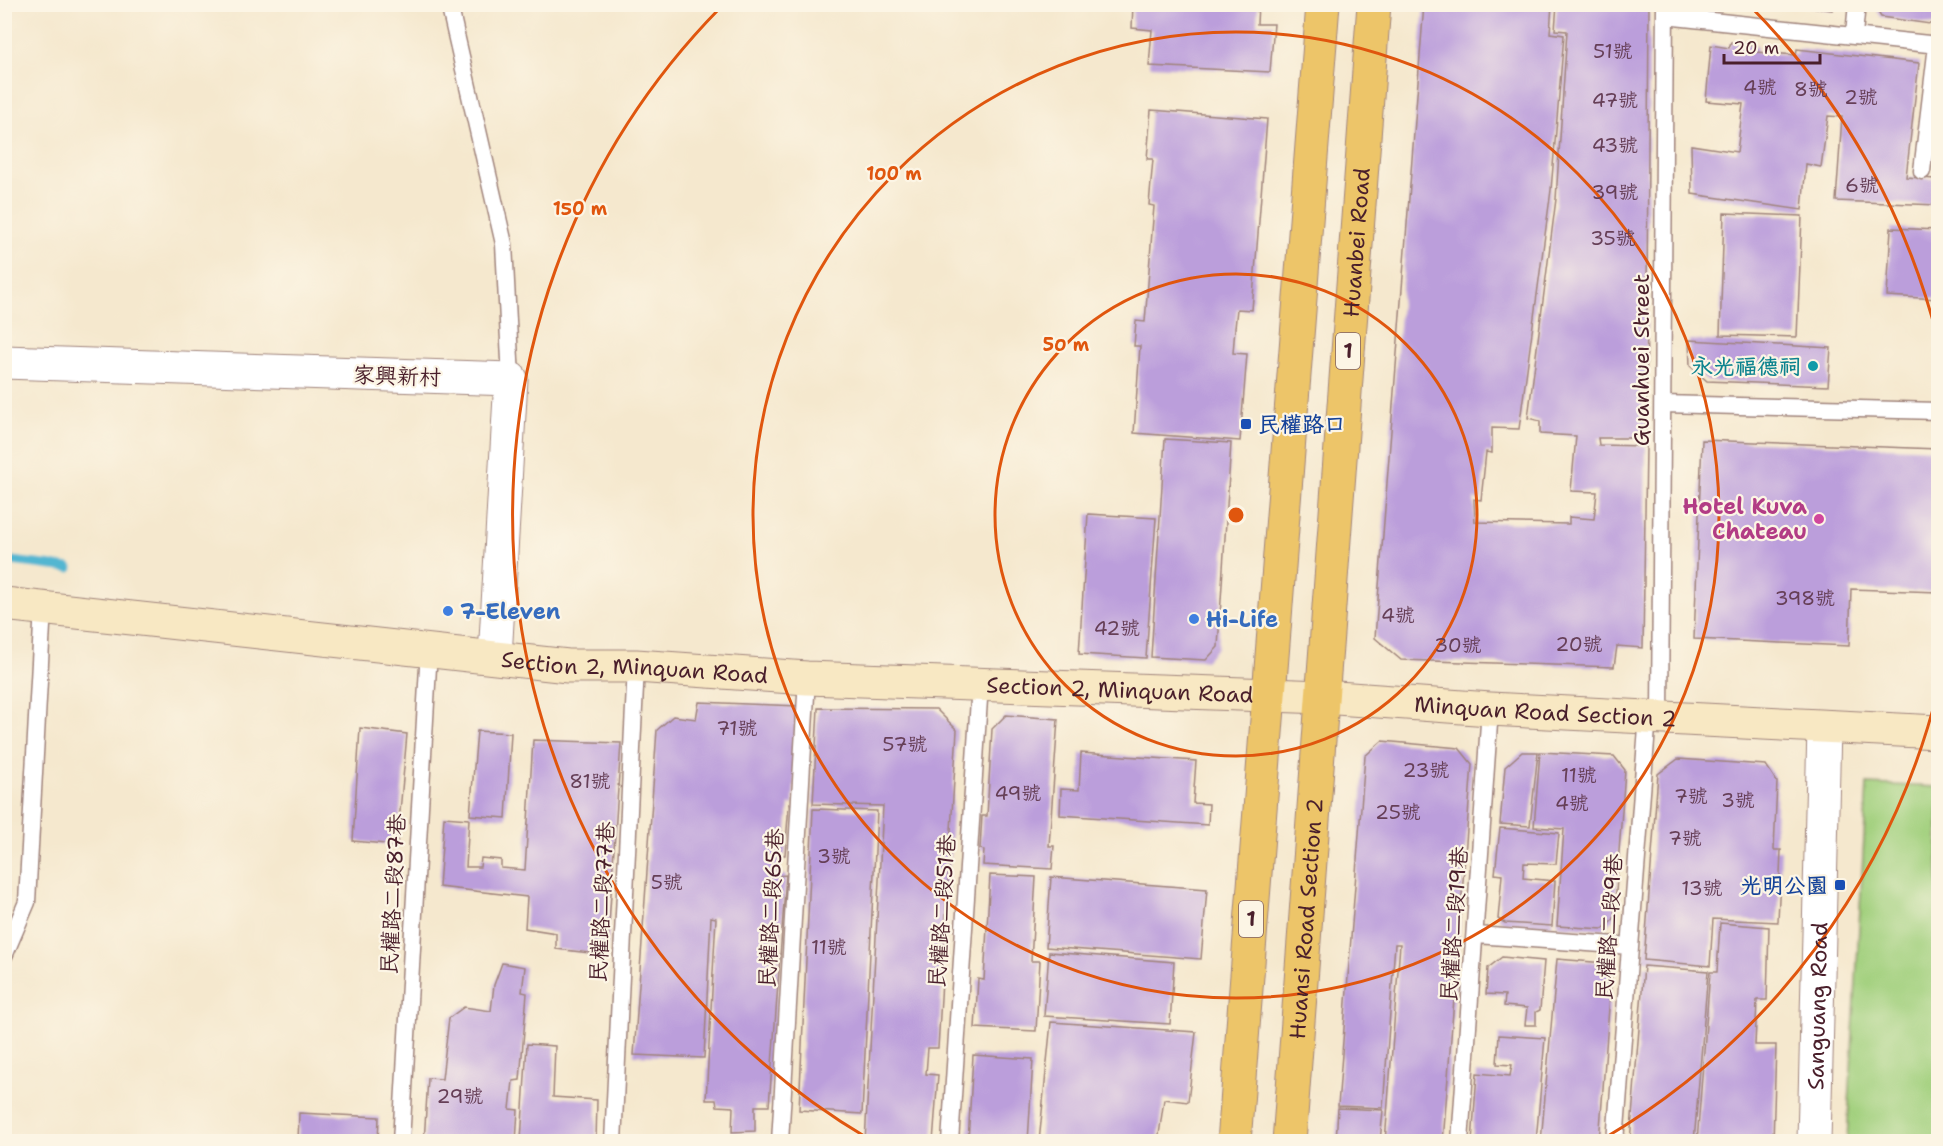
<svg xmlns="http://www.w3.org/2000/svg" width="1943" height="1146" font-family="'Shantell Sans','LXGW WenKai TC',sans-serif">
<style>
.green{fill:#a2d07e;stroke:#767854;stroke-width:1.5}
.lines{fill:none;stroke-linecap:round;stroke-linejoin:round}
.stream{stroke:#52b6d1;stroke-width:9}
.building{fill:#bb9edb}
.lane-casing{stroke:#a0847c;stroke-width:19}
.street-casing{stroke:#a0847c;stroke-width:35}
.secondary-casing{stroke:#a0847c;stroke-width:35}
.primary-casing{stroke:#a0847c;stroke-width:35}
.lane{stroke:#fff;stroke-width:16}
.street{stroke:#fff;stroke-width:33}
.secondary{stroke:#f8e8c3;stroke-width:33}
.primary{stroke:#edc569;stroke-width:33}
.ring{fill:none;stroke:#e0560e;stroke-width:3}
.culture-dot{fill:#0f9aa8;stroke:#fcf5e5;stroke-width:2}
.transit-dot{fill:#1a4fb4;stroke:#fcf5e5;stroke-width:2}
.hotel-dot{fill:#d1479c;stroke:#fcf5e5;stroke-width:2}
.shop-dot{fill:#3f7fe0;stroke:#fcf5e5;stroke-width:2}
.labels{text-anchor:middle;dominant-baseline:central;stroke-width:4.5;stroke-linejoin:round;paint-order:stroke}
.number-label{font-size:20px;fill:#663f57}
.shield{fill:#fcf5e5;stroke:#7f5f63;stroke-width:1.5}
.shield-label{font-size:21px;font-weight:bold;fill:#4a1f2b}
.street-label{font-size:22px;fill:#4a1f2b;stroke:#fcf5e5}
.culture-label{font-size:22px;font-weight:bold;fill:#0d838f;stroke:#fcf5e5;text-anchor:end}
.transit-label{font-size:22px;font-weight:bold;fill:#164399;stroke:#fcf5e5;text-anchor:start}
.hotel-label{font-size:22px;font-weight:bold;fill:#b23c85;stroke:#fcf5e5;text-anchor:end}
.shop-label{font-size:22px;font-weight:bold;fill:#366cbe;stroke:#fcf5e5;text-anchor:start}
.centre{fill:#e0560e;stroke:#fcf5e5;stroke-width:3}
.ring-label{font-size:18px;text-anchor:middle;font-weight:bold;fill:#e0560e;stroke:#fcf5e5;stroke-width:4.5;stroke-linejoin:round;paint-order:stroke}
</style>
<rect width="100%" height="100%" fill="#fcf5e5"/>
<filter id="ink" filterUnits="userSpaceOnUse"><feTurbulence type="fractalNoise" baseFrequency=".0167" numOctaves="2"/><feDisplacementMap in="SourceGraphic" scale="12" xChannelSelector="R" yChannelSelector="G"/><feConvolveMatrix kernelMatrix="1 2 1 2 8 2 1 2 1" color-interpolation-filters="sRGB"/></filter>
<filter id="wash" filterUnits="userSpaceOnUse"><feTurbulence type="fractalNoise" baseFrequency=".008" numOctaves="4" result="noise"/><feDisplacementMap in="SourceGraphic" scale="24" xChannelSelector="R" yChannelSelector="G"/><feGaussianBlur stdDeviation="1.35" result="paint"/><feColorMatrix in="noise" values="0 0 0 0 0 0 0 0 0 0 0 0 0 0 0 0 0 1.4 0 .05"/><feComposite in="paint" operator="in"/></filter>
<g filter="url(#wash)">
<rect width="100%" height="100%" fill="#f5e8ce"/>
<path class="green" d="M1867,784l71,3v354h-91z"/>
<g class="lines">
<path class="stream" d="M4,560l65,8"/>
</g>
<g id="blocks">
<path class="building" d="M1133,4h125l-1,20h17l-4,48 -121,-6 3,-36 -20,-2z
M1424,4h128l-2,29 14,2 -13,155 -32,239 -27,-1v25l-6,-1 -5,48 -7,-1 1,23 94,2v-7l25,2 3,-27 -26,-1 5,-55 -36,-2v-13l-12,-3 28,-219 11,-168 -12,-1 2,-26h92l-3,434h-48l1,7 47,1 -3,202 -26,-2 -3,21 -213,-7 -26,-22z
M1873,4h65l-1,21 -56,-8z
M1795,5h44l-7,5z
M1731,42l26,3 -1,7 40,3 1,-6 122,14 -13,114 29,2 3,-19v45l-102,-4 6,-84 -14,-1 -7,51 -15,-3 -4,46 -110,-16 -1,-49 46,7 6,-48 -37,-3 5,-56 18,3z
M1151,110l116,9 -15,191 -15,-1 -2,19 -2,25 14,1 -7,87 -106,-8 6,-87h-6l2,-25 9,1 9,-116 -5,-1 4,-46h-6z
M1724,213l78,3 -5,121 -77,-2z
M1891,228l47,2v69l-51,-3z
M1689,340l142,8 -3,38 -121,-5 -17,-15z
M1165,439l66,4 -13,204 -12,13 -55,-3z
M1702,440l236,9v143l-87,-3 -2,57 -155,-7z
M1088,514l68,4 -10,140 -67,-4z
M699,702l100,4 -6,99 -4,-1 -4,51h-6l-3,21 10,-1 -17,231h-14v25l-23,1 1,-25 -16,-1 -1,-6h-10l10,-182 -5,-1 -7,141 -70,-3 23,-325 16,-14 23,3z
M818,708l118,1 21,21 -19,318h-10l-2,26 12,1 -5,67h-68l18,-336 -70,-2z
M1006,715l52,4 -9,127h5l-2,23 -69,-4 1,-15 -4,-1 2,-33h5l5,-87z
M360,728l47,6 -10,111 -44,-4z
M477,731l34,2 -5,85 -36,-3z
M533,740l88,3 -14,212 -51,-6v-16l-31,-5 2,-31 -88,-10 5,-70 25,2 -3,48h14l1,-9 20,2v8l24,2z
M1382,741l77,7 13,16 -29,378h-58l15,-198h-5l-12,164 -45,-2 27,-350z
M1522,752h16l-8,74 -30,-2 5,-57z
M1540,752l74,4 11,14 -11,149 -11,10 -46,-3 7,-97 -30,-2z
M1081,753l115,8 -3,42 16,1 -1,21 -148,-10 1,-26 18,1z
M1678,759l88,6 11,17 -3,68h7l-3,72 -65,-3 -3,47 -66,-6 14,-186z
M813,809l64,2 -15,303 -63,-4z
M1500,828l59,5 -3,31 -32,-1 -1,15 32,3 -3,45 -47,-3 -7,-4 4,-44 -7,-1z
M990,875l46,2 -5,84h9l-4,70 -61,-3 3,-49 6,1z
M1051,877l156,12 -6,70 -155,-12z
M1720,923l49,4 -2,73h-10l-2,45h21l-3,97h-76l13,-170h7z
M1049,952l125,10 -4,62 -126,-8z
M1502,957l42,4 -4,49 -4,2v13h-11l2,-17 -23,-2 1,-11 -19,-1 2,-26z
M1557,959l48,4 7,4 -13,175h-58z
M502,963l23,4 -3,25 5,1 -7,87 -7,1 -3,28 8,1 -2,32h-92l4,-64 14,1 7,-61 15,-11 27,4 3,-26z
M1644,966l64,5 -14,171h-64z
M1051,1022l145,10 -8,70 -24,-3 -6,43h-119z
M1499,1035l46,3 -9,104h-64l5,-69 33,3 2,-11 -15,-1z
M527,1044l28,2 -2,51 44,3 -1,42 -75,-1z
M973,1055l60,4 -5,83h-60z
M1338,1108l45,2 -3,32h-44z
M299,1113l80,4 -1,25h-80z"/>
</g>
</g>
<g filter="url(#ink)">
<use href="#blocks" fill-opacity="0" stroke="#a0847c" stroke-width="1.5"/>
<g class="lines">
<defs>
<path id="lane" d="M449,4l55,240 7,135
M1665,16l273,29
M1854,34l3,-30
M1922,171l15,-126
M1663,404l275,7
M1660,716l5,-712
M1476,935l154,11
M4,956l23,-54 16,-295
M401,1142l28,-493
M613,1142l23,-476
M780,1142l27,-464
M950,1142l30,-458
M1460,1142l30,-433
M1615,1142l33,-427"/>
<g id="street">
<path d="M4,362l507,17 -16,278"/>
<path id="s1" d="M1814,1142l10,-415"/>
</g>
<g id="secondary">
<path id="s2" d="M4,604l564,62h68l171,12 516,19 167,12 448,23"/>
</g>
<g id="primary">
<path d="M1234,1142l89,-1138"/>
<path id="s3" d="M1289,1142l85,-1138"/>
</g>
</defs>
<use href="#lane" class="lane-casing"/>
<use href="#street" class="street-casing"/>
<use href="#secondary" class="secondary-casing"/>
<use href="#primary" class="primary-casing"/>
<use href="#lane" class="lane"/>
<use href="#street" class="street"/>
<use href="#secondary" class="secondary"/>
<use href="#primary" class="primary"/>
</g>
</g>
<g class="ring">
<circle cx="1236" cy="515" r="241"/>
<circle cx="1236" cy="515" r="483"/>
<path d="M1938 690A724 724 0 0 1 1603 1139M869 1139A724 724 0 0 1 720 8M1752 8A724 724 0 0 1 1938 340"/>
</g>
<circle class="culture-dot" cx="1813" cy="366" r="6"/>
<g class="transit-dot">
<rect x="1240" y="418" width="12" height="12" rx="3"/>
<rect x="1834" y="879" width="12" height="12" rx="3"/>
</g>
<circle class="hotel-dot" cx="1819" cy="519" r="6"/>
<g class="shop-dot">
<circle cx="448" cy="611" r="6"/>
<circle cx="1194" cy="619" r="6"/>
</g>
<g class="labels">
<g class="number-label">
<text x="1613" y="51">51號</text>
<text x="1760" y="87">4號</text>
<text x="1811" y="89">8號</text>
<text x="1861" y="97">2號</text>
<text x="1615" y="100">47號</text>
<text x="1615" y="145">43號</text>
<text x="1862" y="185">6號</text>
<text x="1615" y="192">39號</text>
<text x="1613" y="238">35號</text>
<text x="1805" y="598">398號</text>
<text x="1398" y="615">4號</text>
<text x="1117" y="628">42號</text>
<text x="1579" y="644">20號</text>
<text x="1458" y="645">30號</text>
<text x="737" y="728">71號</text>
<text x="905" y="744">57號</text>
<text x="1426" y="770">23號</text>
<text x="1579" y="775">11號</text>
<text x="590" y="781">81號</text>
<text x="1018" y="793">49號</text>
<text x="1691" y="796">7號</text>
<text x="1738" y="800">3號</text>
<text x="1572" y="803">4號</text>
<text x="1398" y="812">25號</text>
<text x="1685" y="838">7號</text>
<text x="834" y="856">3號</text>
<text x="667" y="882">5號</text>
<text x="1702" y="888">13號</text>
<text x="829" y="947">11號</text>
<text x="460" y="1096">29號</text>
</g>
<g class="shield">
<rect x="1336" y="333" width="24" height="36" rx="4.5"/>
<rect x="1239" y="901" width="24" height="36" rx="4.5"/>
</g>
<g class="shield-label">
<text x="1348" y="351">1</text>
<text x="1251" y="919">1</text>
</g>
<g class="street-label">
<text stroke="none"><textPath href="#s3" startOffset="902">Huanbei Road</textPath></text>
<text transform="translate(1641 360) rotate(-90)">Guanhuei Street</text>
<text transform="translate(397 376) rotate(2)">家興新村</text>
<text stroke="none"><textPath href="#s2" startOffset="634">Section 2, Minquan Road</textPath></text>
<text stroke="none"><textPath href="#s2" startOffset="1120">Section 2, Minquan Road</textPath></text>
<text stroke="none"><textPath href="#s2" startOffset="1546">Minquan Road Section 2</textPath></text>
<text transform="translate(393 894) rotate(-87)">民權路二段87巷</text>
<text transform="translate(602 902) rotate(-87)">民權路二段77巷</text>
<text transform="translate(771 908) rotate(-87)">民權路二段65巷</text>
<text transform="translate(942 911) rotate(-86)">民權路二段51巷</text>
<text stroke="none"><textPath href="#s3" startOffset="224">Huansi Road Section 2</textPath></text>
<text transform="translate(1454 924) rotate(-86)">民權路二段19巷</text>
<text transform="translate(1609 927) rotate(-86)">民權路二段9巷</text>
<text stroke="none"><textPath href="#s1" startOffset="136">Sanguang Road</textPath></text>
</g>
<g class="culture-label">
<text x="1801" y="366">永光福德祠</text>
</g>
<g class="transit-label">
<text x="1258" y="424">民權路口</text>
<text x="1828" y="885" text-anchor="end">光明公園</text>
</g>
<g class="hotel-label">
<text x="1807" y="506">Hotel Kuva<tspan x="1807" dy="25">Chateau</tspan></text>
</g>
<g class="shop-label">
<text x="460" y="611">7-Eleven</text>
<text x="1206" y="619">Hi-Life</text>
</g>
</g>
<circle cx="1236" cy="515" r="9" class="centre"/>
<g class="ring-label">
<text x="894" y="180">100 m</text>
<text x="580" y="215">150 m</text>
<text x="1066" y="351">50 m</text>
</g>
<rect width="1943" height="1146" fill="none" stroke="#fcf5e5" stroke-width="24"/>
<path d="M1724 54v9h96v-9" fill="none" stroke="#4a1f2b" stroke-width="3"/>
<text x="1733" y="54" font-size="18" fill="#4a1f2b" stroke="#fcf5e5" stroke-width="4.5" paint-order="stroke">20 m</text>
</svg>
